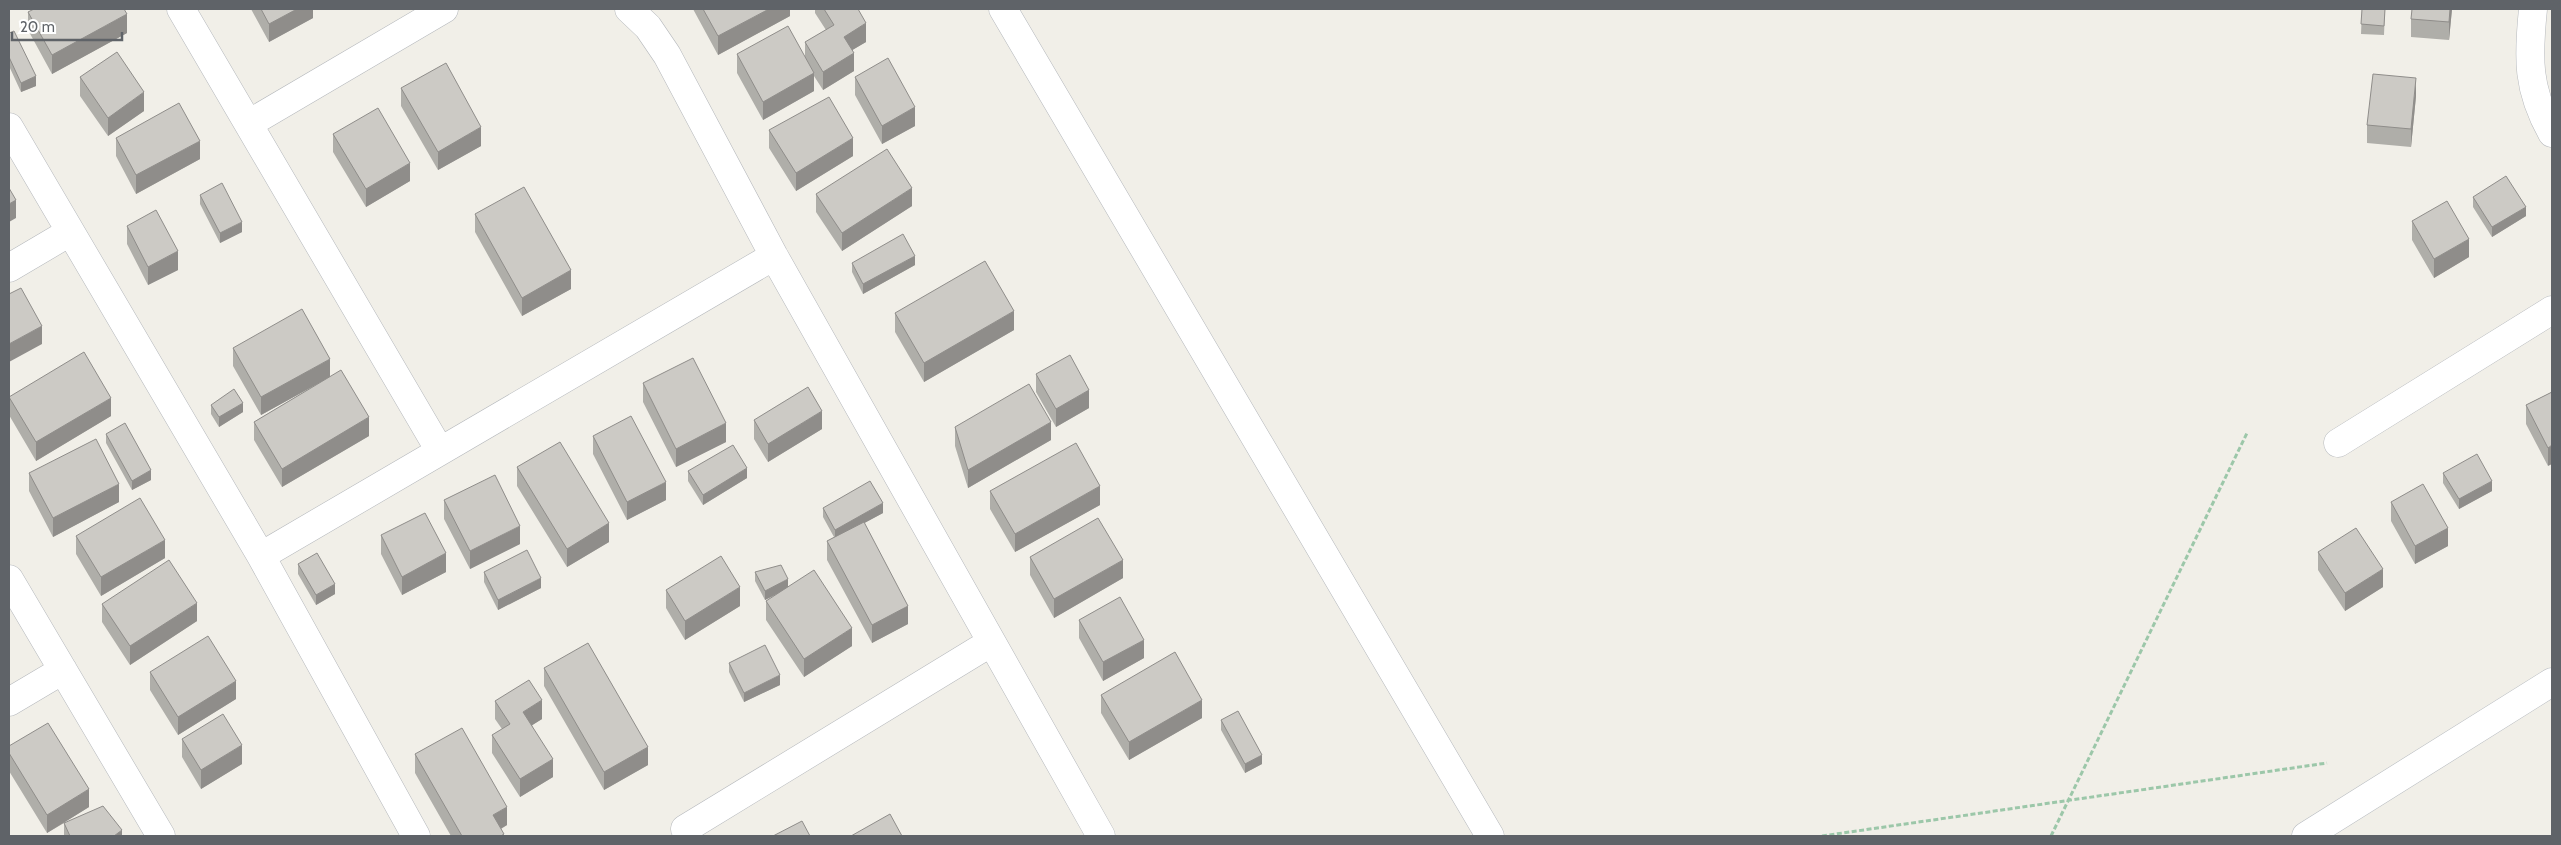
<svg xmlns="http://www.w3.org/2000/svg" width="2561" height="845" font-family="Cabin,sans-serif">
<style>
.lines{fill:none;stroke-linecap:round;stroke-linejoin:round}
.street-casing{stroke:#b5b8bc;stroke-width:29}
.secondary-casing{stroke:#b6babf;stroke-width:29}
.path{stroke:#9cc7a9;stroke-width:3;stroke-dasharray:5 2.5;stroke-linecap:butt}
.street{stroke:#fff;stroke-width:28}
.secondary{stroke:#fff;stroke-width:28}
.wall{fill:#afaea9}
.shaded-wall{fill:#8f8d8a}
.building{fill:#cccac5;stroke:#8f8d8a}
</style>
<rect width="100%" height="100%" fill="#f1efe8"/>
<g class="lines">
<defs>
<path id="street" d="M181,9l259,442
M629,9l19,18 19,28 107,201 327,580
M1003,9l487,827
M2533,9c-5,49 -6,80 19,124
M250,123l194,-114
M9,127l252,429 155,280
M9,268l61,-36
M2338,443l214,-133
M261,556l513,-300
M9,579l152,257
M9,702l54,-32
M689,836l-4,-7 305,-186"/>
<path id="secondary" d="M2306,836l246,-154"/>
</defs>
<use href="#street" class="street-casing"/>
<use href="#secondary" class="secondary-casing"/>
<path class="path" d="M1822,836l505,-73
M2051,836l196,-403"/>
<use href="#street" class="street"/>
<use href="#secondary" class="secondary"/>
</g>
<path class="wall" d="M251,9h62v9l-44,24z
M693,9h97v7l-72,39z
M815,9h43l8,33 -14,8 2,21 -31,19 -9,-14v15l-51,29 -26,-47v-19l68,3v-15l21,-12 -11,-17z
M2362,9h23l-1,26 -23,-1z
M2452,9l-3,31 -38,-3v-18z
M28,12l99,21 -75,41 -24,-44z
M9,33l27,53 -15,6 -12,-26z
M80,77l64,34 -36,25 -28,-40z
M855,77l60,49 -33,18 -27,-49z
M401,88l80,58 -43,24 -37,-64z
M2416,96l-5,51 -44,-4v-18z
M769,130l84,26 -57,35 -27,-43z
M333,134l77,47 -44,26 -33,-55z
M116,138l84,21 -64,35 -20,-38z
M816,194l96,12 -70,45 -26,-39z
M200,195l42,37 -22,11 -20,-39z
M2473,197l53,19 -34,21 -19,-30z
M475,214l96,75 -49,27 -47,-84z
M2412,221l57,36 -35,21 -22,-38z
M127,226l51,44 -30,15 -21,-41z
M852,263l63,2 -52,29 -11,-22z
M895,313l119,17 -90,52 -29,-50z
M233,348l97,29 39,59 -87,51 -28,-47v-18l65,-39 -58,32 -28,-49z
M1036,374l53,34 -33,19 -20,-35z
M643,383l83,59 -50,25 -33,-65z
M2552,392l-4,74 -22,-42v-19z
M9,397l102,19 -75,45 -27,-46z
M211,405l32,7 -24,15 -8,-13z
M754,420l68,9 -54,33 -14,-23z
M955,427l96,13 -83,48 -13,-42z
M106,434l45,46 -19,10 -26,-47z
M593,436l73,64 -39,20 -34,-66z
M517,467l92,75 -42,25 -50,-81z
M688,471l59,7 -44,27 -15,-24z
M29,473l90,29 -66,35 -24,-46z
M2443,473l49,18 -33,18 -16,-26z
M990,491l110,14 -85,47 -25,-43z
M444,500l76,44 -50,25 -26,-50z
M2391,502l57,44 -33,18 -24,-43z
M823,508l60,5 -19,10 44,101 -36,19 -45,-83v-19l7,-4 -11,-20z
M381,535l65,37 -44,23 -21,-41z
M76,536l89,22 -64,38 -25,-42z
M2318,552l65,35 -38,24 -27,-41z
M1030,557l93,21 -69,40 -24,-43z
M298,564l37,30 -19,11 -18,-31z
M484,572l57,16 -43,22 -14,-28z
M755,572l33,14 64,60 -48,31 -38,-57v-19l10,-6 -11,5 -10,-19z
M666,590l74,16 -55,34 -19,-32z
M102,604l95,17 -67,44 -28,-43z
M1079,620l65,38 -41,23 -24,-43z
M729,663l51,22 -36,17 -15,-30z
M544,668l104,97 -44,25 -60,-104z
M150,672l86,27 -58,36 -28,-45z
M1101,695l101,23 -73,42 -28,-47z
M495,701l47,18 -10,6 21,52 -33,20 -28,-44v-18l10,-6 -7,-10z
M1221,720l41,44 -17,9 -24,-43z
M182,739l60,25 -41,25 -19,-32z
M9,746l80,61 -24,15 57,14h-58v-13l-17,10 -38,-62z
M415,754l92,71 -6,4 3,7h-53l-36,-63z"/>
<path class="shaded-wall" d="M297,9h16v9l-44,24v-18z
M769,9h21v7l-72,39v-19z
M2450,9h2l-3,31v-18z
M127,14v19l-75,41v-19z
M866,23v19l-22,13v-18z
M854,53v18l-31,19v-18z
M814,73v18l-51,29v-18z
M36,76v10l-15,6v-9z
M2416,78v18l-5,51v-18z
M144,92v19l-36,25v-18z
M915,107v19l-33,18v-18z
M481,127v19l-43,24v-18z
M853,138v18l-57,35v-18z
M200,141v18l-64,35v-19z
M410,163v18l-44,26v-18z
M912,188v18l-70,45v-18z
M16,200v18l-7,4v-18z
M2526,207v9l-34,21v-10z
M242,222v10l-22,11v-10z
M2469,239v18l-35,21v-19z
M178,251v19l-30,15v-18z
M915,256v9l-52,29v-10z
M571,270v19l-49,27v-18z
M1014,311v19l-90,52v-19z
M42,326v18l-33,18v-18z
M330,359v18l-69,38v-18z
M1089,390v18l-33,19v-18z
M111,398v18l-75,45v-19z
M243,403v9l-24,15v-10z
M822,411v18l-54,33v-18z
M369,417v19l-87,51v-18z
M1051,422v18l-83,48v-18z
M726,423v19l-50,25v-18z
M2552,445v19l-4,2v-18z
M747,468v10l-44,27v-10z
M151,470v10l-19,10v-9z
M2492,481v10l-33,18v-10z
M666,482v18l-39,20v-18z
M119,484v18l-66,35v-19z
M1100,486v19l-85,47v-18z
M883,503v10l-48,26v-9z
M609,523v19l-42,25v-18z
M520,526v18l-50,25v-18z
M2448,528v18l-33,18v-18z
M165,540v18l-64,38v-19z
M446,553v19l-44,23v-18z
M1123,560v18l-69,40v-19z
M2383,569v18l-38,24v-18z
M541,578v10l-43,22v-10z
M788,579v9l-23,12v-9z
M335,584v10l-19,11v-10z
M740,587v19l-55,34v-19z
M197,603v18l-67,44v-19z
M908,606v18l-36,19v-18z
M852,628v18l-48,31v-18z
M1144,640v18l-41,23v-19z
M780,675v10l-36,17v-9z
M236,681v18l-58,36v-18z
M542,700v19l-19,12v-19z
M1202,700v18l-73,42v-18z
M242,745v19l-41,25v-19z
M648,747v18l-44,25v-18z
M1262,755v9l-17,9v-9z
M553,759v18l-33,20v-18z
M89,789v18l-42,26v-18z
M507,807v18l-14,8v-18z
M122,830v6h-8z"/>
<path class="building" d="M34,9h90l3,5 -75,41 -24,-43z
M261,9h36l-28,15z
M703,9h66l-51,27z
M824,9h34l8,14 -22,14 10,16 -31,19 -18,-30 29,-17z
M2362,9h23l-1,17 -23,-2z
M2412,9h38l-1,13 -38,-3z
M788,26l26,47 -51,29 -26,-48z
M14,31l22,45 -15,7 -12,-26v-24z
M117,52l27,40 -36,26 -28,-41z
M888,58l27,49 -33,19 -27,-49z
M446,63l35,64 -43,25 -37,-64z
M2373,74l43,4 -5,51 -44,-4z
M829,97l24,41 -57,35 -27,-43z
M179,103l21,38 -64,34 -20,-37z
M378,108l32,55 -44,26 -33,-55z
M887,149l25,39 -70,45 -26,-39z
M2506,176l20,31 -34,20 -19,-30z
M222,183l20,39 -22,11 -20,-38z
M524,187l47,83 -49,28 -47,-84z
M9,188l7,12 -7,4z
M2447,201l22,38 -35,20 -22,-38z
M156,210l22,41 -30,16 -21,-41z
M903,234l12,22 -52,28 -11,-21z
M985,261l29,50 -90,52 -29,-50z
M21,288l21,38 -33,18v-50z
M302,309l28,50 -69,38 -28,-49z
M84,352l27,46 -75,44 -27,-45z
M1070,355l19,35 -33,19 -20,-35z
M693,358l33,65 -50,26 -33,-66z
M341,370l28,47 -87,52 -28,-47z
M1029,384l22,38 -83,48 -13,-43z
M808,387l14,24 -54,33 -14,-24z
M234,389l9,14 -24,14 -8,-12z
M2552,392v53l-4,3 -22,-43z
M631,416l35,66 -39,20 -34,-66z
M125,423l26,47 -19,11 -26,-47z
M96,439l23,45 -66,34 -24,-45z
M560,442l49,81 -42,26 -50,-82z
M1076,443l24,43 -85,48 -25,-43z
M733,445l14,23 -44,27 -15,-24z
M2477,454l15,27 -33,18 -16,-26z
M495,475l25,51 -50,25 -26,-51z
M870,481l13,22 -48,27 -12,-22z
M2423,484l25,44 -33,18 -24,-44z
M140,498l25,42 -64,37 -25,-41z
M425,513l21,40 -44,24 -21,-42z
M1098,518l25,42 -69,39 -24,-42z
M864,522l44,84 -36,19 -45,-84z
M2356,528l27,41 -38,24 -27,-41z
M527,550l14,28 -43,22 -14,-28z
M317,553l18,31 -19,11 -18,-31z
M721,556l19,31 -55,34 -19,-31z
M169,560l28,43 -67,43 -28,-42z
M781,565l7,14 -23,12 -10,-19z
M814,570l38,58 -48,31 -38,-58z
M1120,597l24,43 -41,22 -24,-42z
M208,636l28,45 -58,36 -28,-45z
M588,643l60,104 -44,25 -60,-104z
M765,645l15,30 -36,18 -15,-30z
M1175,652l27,48 -73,42 -28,-47z
M529,680l13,20 -19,12 30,47 -33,20 -28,-44 18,-11 -15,-23z
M1238,711l24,44 -17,9 -24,-44z
M223,714l19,31 -41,25 -19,-31z
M48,723l41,66 -42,26 -38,-62v-7z
M462,728l45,79 -14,8 11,19 -3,2h-39l-47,-82z
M103,806l19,24 -8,6h-44l-6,-13z
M890,814l12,22h-51z
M802,821l8,15h-37z"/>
<rect width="2561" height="845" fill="none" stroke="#5f6368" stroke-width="20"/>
<path d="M12 32v8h110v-8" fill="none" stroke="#5f6368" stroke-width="2.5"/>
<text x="20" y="32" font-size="15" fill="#5f6368" stroke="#ffffff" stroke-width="4" paint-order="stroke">20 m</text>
</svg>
